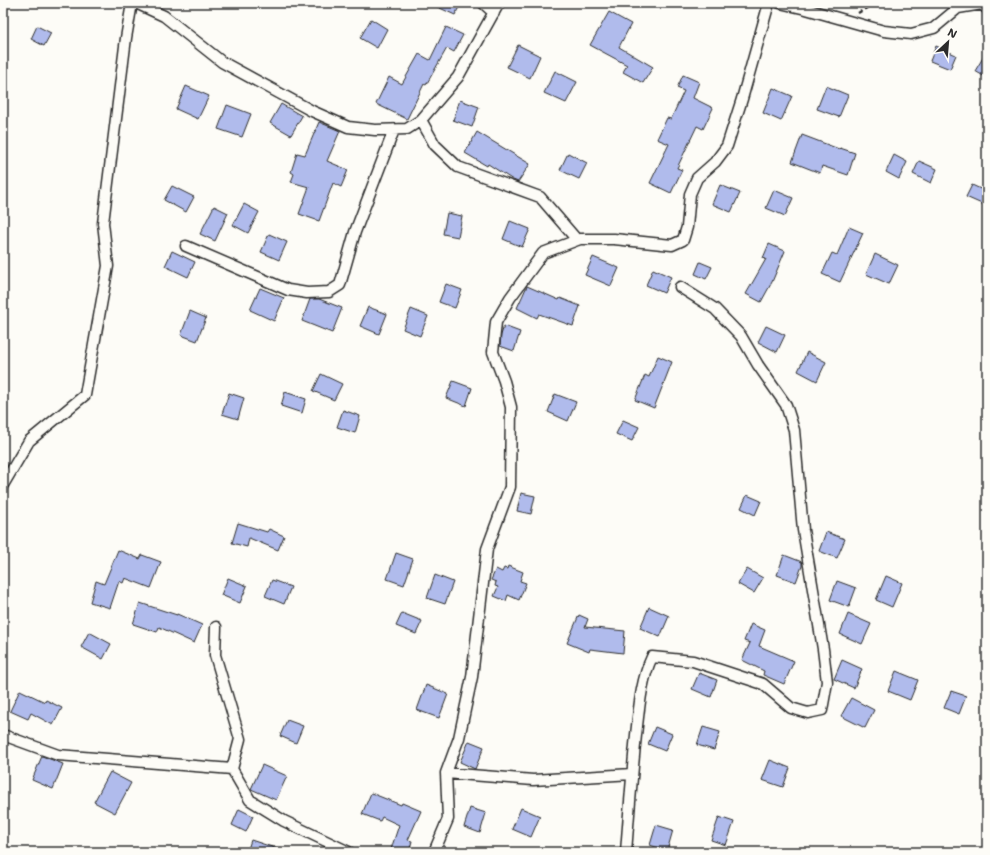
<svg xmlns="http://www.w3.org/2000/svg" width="990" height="855" font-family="'Shantell Sans',sans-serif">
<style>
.building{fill:#b0bbec;stroke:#2b2b2b}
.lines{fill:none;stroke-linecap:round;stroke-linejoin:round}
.street-casing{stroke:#2b2b2b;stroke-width:13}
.path{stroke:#2b2b2b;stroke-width:2.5;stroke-dasharray:4 3;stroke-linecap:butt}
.street{stroke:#fdfcf7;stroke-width:10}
</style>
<rect width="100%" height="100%" fill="#fdfcf7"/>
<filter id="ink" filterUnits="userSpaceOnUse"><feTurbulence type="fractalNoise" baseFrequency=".025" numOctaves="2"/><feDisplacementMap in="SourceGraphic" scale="8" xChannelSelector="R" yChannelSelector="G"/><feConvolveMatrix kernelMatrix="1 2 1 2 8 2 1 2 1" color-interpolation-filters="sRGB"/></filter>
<g filter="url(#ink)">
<path class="building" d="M429,3h32l-6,12z
M609,12l22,12 -12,23 34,20 -10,16 -20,-11 4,-7 -37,-20z
M371,19l16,10 -10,19 -17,-10z
M37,26l14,7 -7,13 -13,-7z
M446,27l17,8 -9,17 -7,-4 -21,37 -2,-1 -17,35 -31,-15 13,-27 13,7 17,-30 11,6z
M518,45l22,11 -10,22 -23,-11z
M936,46l20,9 -6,14 -20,-8z
M987,51v27l-12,-7z
M555,71l22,11 -11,21 -22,-10z
M683,75l16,7 -6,16 20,10 -10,21 -6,-3 -20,42 5,2 -11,23 -21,-10 19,-39 -12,-5 10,-21 4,1 13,-28 -7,-3z
M186,86l23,10 -11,23 -22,-10z
M826,86l22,9 -9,22 -22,-8z
M773,88l19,8 -11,25 -18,-8z
M460,100l19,7 -7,20 -19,-7z
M281,104l21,12 -11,19 -21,-12z
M227,105l24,9 -9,23 -24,-8z
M319,122l21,9 -13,30 21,9 -7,17 -8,-4 -14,38 -20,-7 10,-27 -18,-5 3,-8 -3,-2 6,-19 8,2z
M477,132l53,32 -12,18 -5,-2 -25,-16 -1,2 -22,-13z
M802,135l37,14 1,-1 15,5 -7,22 -26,-9 -2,7 -28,-11z
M568,153l19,10 -8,16 -19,-9z
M894,155l13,7 -8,17 -13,-7z
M919,161l18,8 -6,14 -18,-9z
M720,185l20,8 -9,19 -19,-8z
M972,185l15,7v6l-3,7 -18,-8z
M172,186l22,11 -8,15 -22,-12z
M774,190l19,8 -8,18 -19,-8z
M244,204l15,8 -11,21 -15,-8z
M214,206l14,7 -13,28 -15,-7z
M447,213l15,3 -4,21 -15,-3z
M510,221l20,8 -8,18 -19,-8z
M849,227l14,6 -23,49 -18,-8 10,-21 5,2z
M269,234l18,8 -8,18 -18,-8z
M769,244l16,7 -13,31 -11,20 -15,-8 20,-35 -3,-1z
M172,251l23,11 -7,15 -23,-11z
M875,254l23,11 -9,19 -23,-10z
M593,257l26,11 -8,18 -26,-11z
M700,262l12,5 -6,12 -11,-5z
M653,269l18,8 -7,16 -18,-8z
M446,284l16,6 -7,18 -16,-6z
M527,286l32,14 1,-2 20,8 -7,20 -34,-12 -2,4 -20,-10z
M260,288l24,10 -10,23 -24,-11z
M310,299h9l23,9 -10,25 -30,-12z
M368,307l19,7 -8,20 -19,-8z
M411,309l17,7 -8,20 -17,-7z
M190,311l16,7 -9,23 -16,-6z
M504,326l16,6 -6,19 -14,-5 1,-11z
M766,326l19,9 -8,17 -19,-10z
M807,352l19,10 -9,19 -19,-10z
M658,356l14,6 -18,46 -19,-8 10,-25 4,2z
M321,374l21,10 -8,16 -21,-9z
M453,381l19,7 -6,18 -20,-8z
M285,392l21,7 -4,14 -21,-7z
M229,393l15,5 -6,21 -16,-5z
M555,394l21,8 -8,19 -20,-9z
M343,410l17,6 -5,17 -18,-6z
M623,420l16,7 -7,14 -16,-7z
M521,493l14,3 -4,18 -14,-3z
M747,495l14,6 -6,14 -14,-7z
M238,523l29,9 2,-3 15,7 -6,14 -29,-12 -2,9 -15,-4z
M826,532l19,7 -8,19 -18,-7z
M118,550l22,9 2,-4 19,7 -10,26 -26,-10 -2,5 -4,-2 -9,27 -20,-6 6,-21 8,3z
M396,553l17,6 -9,26 -17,-6z
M784,555l18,7v4l-6,16 -19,-7z
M508,566l15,6 -3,9 6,2 -7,17 -11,-5 -2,6 -12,-5 4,-9 -3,-1 1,-4 -5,-2 5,-11 6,3 2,-4 3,1z
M747,569l16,9 -9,15 -16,-9z
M435,575l18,7 -8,22 -18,-6z
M886,576l16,7 -10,24 -16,-7z
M228,578l19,8 -7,17 -19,-8z
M272,580l19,7 -7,17 -19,-8z
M837,581l19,7 -7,19 -19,-7z
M140,603l37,12v-1l25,11 -8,18 -35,-16 -2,5 -24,-8z
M649,607l20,9 -9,21 -20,-9z
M402,613l20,8 -6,13 -20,-8z
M848,614l23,10 -9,20 -22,-10z
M579,615l9,4 -3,8 40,4 -2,22 -33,-4 -1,3 -22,-9z
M751,624l14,6 -6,16 35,15 -10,23 -21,-9 1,-4 -22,-11 8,-17 -6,-2z
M89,632l22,12 -8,15 -22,-12z
M842,660l20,9 -8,19 -20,-9z
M896,671l22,9 -8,20 -22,-9z
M699,673l18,7 -6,17 -19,-8z
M426,685l22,9 -9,24 -22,-8z
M20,690l25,12 1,-2 16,8 -9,17 -22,-12 -3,6 -18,-8z
M951,691l15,5 -7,18 -15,-6z
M851,698l23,12 -9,18 -24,-12z
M287,720l16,6 -7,17 -16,-7z
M655,727l17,7 -7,17 -17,-7z
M703,727l17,5 -6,18 -17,-5z
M469,741l15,6 -9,22 -15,-7z
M42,756l21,8 -10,25 -21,-9z
M770,760l20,8 -7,19 -21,-7z
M262,765l25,11 -11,24 -25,-11z
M110,772l21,11 -16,30 -21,-11z
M371,793l30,12 1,-2 19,8 -13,29 4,1 -3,11h-19l9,-27 -17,-8 -2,4 -18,-7z
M470,808l16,5 -6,20 -16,-6z
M521,808l19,8 -9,21 -19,-8z
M239,809l14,7 -7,16 -14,-7z
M719,817l15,5 -8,23 -15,-5z
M656,825l17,5 -6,21 -17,-6z
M251,840l30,10v2h-34z"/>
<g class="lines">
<defs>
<path id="street" d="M136,3l28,13 58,46 90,49 36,16 27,3 32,-1 14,-9
M483,3l11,10
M499,3l-41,74 -37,43 14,25 23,22 82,30 37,43
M780,3l26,6 78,22 27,3 23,-6 24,-20 24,-4 5,5
M186,246l102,44 19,3 22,-1 11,-7 15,-53 39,-102
M3,485l26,-44 56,-46 23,-129 -5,-43 23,-185 6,-35
M216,627l-1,28 25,84 -8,30
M3,735l55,20 174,14 18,31 34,21 65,31
M446,773l87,7 99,-6
M434,852l14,-33 -2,-46 13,-35 13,-61 15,-128 23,-62 1,-80 -7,-26 -11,-29 3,-30 14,-24 33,-45 37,-14h34l58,6 11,-5 4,-13 3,-33 7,-16 18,-16 12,-16 15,-47 27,-96
M626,852c3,-39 6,-78 10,-117 3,-26 5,-55 16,-78l41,4 70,23 28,24 17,5 14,-3 5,-28 -4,-33 -20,-119 -9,-100 -8,-25 -28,-40 -17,-29 -26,-27 -35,-22"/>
</defs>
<use href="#street" class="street-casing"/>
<path class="path" d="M858,13l17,-10"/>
<use href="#street" class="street"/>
</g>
</g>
<rect width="990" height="855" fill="none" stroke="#fdfcf7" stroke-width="16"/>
<rect x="8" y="8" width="974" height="839" fill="none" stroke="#2b2b2b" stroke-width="1.5" filter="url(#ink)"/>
<g transform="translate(948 42) rotate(26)" stroke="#fdfcf7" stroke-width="3" paint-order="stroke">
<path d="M0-3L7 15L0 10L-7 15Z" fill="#2b2b2b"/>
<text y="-6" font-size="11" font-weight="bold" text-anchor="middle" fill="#2b2b2b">N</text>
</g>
</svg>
